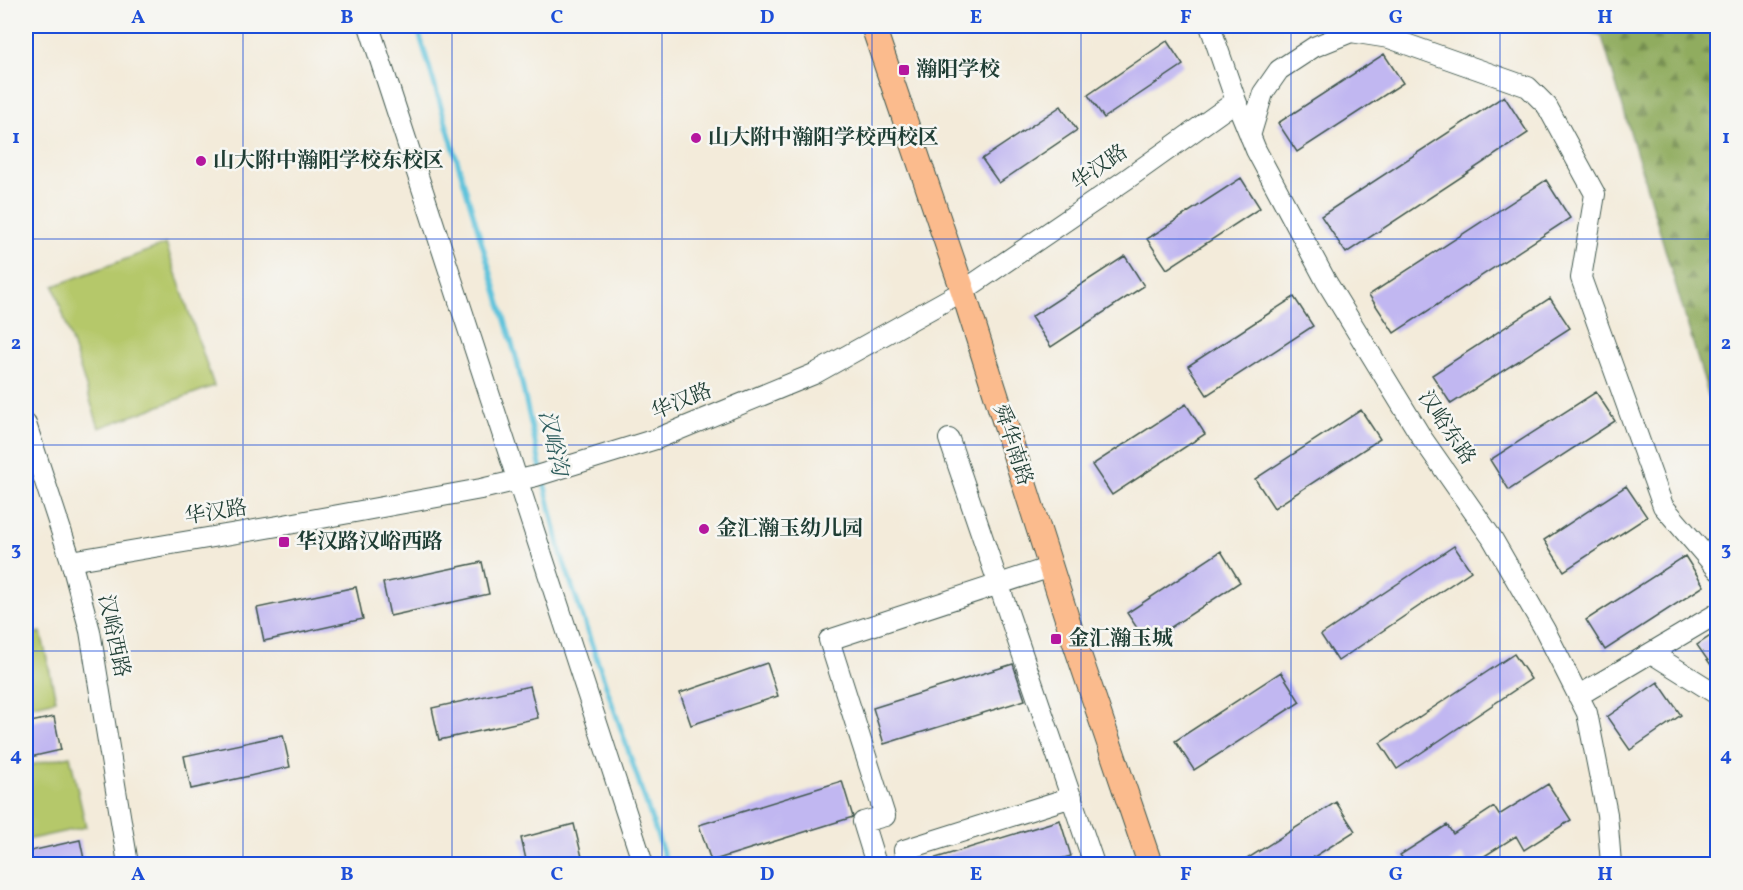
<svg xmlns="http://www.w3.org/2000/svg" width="1743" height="890" font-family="Vollkorn,'Noto Serif SC',serif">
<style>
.green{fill:#b5c86b;stroke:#6a8250;stroke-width:1.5}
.forest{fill:url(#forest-firs);stroke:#58744a;stroke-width:1.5}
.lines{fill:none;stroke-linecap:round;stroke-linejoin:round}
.stream{stroke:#5ec3db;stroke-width:5}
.building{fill:#c1b7f1}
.minor-casing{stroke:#3f574d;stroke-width:22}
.major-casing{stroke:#3f574d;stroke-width:26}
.minor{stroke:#fff;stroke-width:20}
.major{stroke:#fbbb8d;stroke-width:24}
.grid{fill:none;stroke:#1d4ed8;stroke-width:1.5;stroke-opacity:0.55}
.poi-dot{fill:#b5179e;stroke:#f6f6f2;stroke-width:2}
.labels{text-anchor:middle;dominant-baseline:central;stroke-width:5;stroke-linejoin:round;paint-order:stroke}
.poi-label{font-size:21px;font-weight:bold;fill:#1f3d34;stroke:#f6f6f2;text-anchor:start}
.street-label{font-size:21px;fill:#1f3d34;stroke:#f6f6f2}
.water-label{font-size:22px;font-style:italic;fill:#2f5e5e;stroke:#f6f6f2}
.neatline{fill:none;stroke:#1d4ed8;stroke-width:2}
.grid-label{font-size:20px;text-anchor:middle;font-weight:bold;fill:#1d4ed8}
</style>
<defs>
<pattern id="forest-firs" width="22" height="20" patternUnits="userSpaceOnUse" patternTransform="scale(1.5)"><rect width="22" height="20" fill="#90ac5f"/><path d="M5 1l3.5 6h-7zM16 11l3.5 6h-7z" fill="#758d4f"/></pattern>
</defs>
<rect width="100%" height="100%" fill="#f6f6f2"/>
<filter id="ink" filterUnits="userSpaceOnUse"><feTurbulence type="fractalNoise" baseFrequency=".0167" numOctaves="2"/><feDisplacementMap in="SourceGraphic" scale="12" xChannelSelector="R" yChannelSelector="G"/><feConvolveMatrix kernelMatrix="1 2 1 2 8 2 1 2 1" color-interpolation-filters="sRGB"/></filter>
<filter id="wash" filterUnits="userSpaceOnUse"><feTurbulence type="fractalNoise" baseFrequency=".008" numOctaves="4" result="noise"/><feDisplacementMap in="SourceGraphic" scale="24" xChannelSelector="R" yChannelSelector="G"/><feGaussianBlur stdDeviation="1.35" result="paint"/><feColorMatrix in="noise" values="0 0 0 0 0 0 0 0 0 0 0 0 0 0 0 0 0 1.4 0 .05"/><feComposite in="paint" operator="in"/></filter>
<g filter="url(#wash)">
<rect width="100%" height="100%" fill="#f3ebda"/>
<path class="green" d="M166,244l48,142 -115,42 -45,-142z
M41,632l15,68 -30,7v-71z
M70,756l16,71 -60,13v-74z"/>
<path class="forest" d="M1578,26h139v398l-115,-387z"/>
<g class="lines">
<path class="stream" d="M417,26l99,331 25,112
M543,478l18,76 106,310"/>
</g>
<g id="blocks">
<path class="building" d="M1167,41l16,24 -79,53 -16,-23z
M1384,54l19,29 -106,69 -19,-29z
M1504,96l24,37 -182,120 -25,-37z
M1061,106l16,24 -78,53 -17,-24z
M1241,178l19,30 -93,61 -20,-30z
M1546,180l24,38 -176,115 -25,-38z
M1125,256l19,30 -93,61 -20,-30z
M1294,297l19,29 -106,69 -19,-29z
M1550,298l20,30 -119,76 -19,-29z
M1596,392l19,29 -106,69 -19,-30z
M1186,404l19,30 -93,61 -20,-30z
M1361,410l19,29 -106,69 -19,-29z
M1626,486l21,31 -83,54 -20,-31z
M1454,546l17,25 -133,90 -17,-26z
M1221,551l19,31 -93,61 -20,-30z
M1685,556l19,30 -99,64 -19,-30z
M482,562l7,32 -99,22 -7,-33z
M356,587l7,32 -99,22 -7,-33z
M1718,631v44l-21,-30z
M1514,654l17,25 -134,90 -17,-26z
M767,663l11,33 -87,29 -11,-32z
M1013,664l12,36 -141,44 -11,-36z
M1281,672l19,30 -106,68 -19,-29z
M1658,682l23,33 -51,35 -23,-33z
M530,686l8,32 -99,22 -7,-32z
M54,717l7,33 -35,8v-35z
M283,735l7,32 -99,22 -7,-33z
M842,781l11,36 -142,44 -12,-36z
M1548,784l23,36 -47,30 -8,-14 -44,28h-4l-6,-9 -14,9h-41l-7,-9 47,-30 6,9 41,-27 5,8z
M1336,802l19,29 -52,33h-64z
M1060,820l11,36 -28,8h-116l-1,-3z
M574,824l8,33 -33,7h-22l-6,-26z
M80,840l5,24h-59v-12z"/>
</g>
</g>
<g filter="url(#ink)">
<use href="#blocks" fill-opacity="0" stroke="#3f574d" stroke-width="1.5"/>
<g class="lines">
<defs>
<path id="minor" d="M369,26l274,838
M1210,26l26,75 20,49 70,131 96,157 70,100 53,92 42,83 20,101 4,50
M1250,136l13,-43 16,-23 35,-23 37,-15 38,6 139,49 19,19 48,88 -14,84 82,228 55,64
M26,424l45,137 19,70 38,233
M949,439l145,425
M71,561l207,-35 203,-37 55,-13 120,-37 158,-65 149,-83 164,-112 109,-78
M1651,653l67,42
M1578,696l140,-83
M876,864l-13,-42 22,-6 -56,-176 222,-73
M908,864l-4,-14 168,-53"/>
<path id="major" d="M873,26l90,265 108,340 79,233"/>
</defs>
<use href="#minor" class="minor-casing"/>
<use href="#major" class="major-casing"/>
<use href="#minor" class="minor"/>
<use href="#major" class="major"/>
</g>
</g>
<path class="grid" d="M243,26v838M452,26v838M662,26v838M872,26v838M1081,26v838M1291,26v838M1500,26v838M26,239h1692M26,445h1692M26,651h1692"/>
<g class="poi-dot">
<rect x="898" y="64" width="12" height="12" rx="3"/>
<circle cx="696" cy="138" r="6"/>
<circle cx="201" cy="161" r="6"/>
<circle cx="704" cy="529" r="6"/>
<rect x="278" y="536" width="12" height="12" rx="3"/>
<rect x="1050" y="633" width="12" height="12" rx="3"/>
</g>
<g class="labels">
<g class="poi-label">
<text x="916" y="70">瀚阳学校</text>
<text x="708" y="138">山大附中瀚阳学校西校区</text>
<text x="213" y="161">山大附中瀚阳学校东校区</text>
<text x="716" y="529">金汇瀚玉幼儿园</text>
<text x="296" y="542">华汉路汉峪西路</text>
<text x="1068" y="639">金汇瀚玉城</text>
</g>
<g class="street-label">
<text transform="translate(1100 168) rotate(-35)">华汉路</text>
<text transform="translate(682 402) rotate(-22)">华汉路</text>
<text transform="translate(1446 428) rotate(56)">汉峪东路</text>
<text transform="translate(1012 445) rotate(72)">舜华南路</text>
<text transform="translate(216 513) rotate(-9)">华汉路</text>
<text transform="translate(113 636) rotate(78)">汉峪西路</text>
</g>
<g class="water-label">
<text transform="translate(552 443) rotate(77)">汉峪沟</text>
</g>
</g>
<rect width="1743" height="890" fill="none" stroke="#f6f6f2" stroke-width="66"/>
<rect x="33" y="33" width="1677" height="824" class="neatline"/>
<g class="grid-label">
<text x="138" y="23">A</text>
<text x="347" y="23">B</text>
<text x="557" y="23">C</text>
<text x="767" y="23">D</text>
<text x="976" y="23">E</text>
<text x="1186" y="23">F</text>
<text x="1396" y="23">G</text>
<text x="1605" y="23">H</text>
<text x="16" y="143">1</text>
<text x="1726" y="143">1</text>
<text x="16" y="349">2</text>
<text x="1726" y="349">2</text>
<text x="16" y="555">3</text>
<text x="1726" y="555">3</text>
<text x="16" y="761">4</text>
<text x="1726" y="761">4</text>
<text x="138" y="880">A</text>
<text x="347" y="880">B</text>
<text x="557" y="880">C</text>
<text x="767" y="880">D</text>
<text x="976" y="880">E</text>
<text x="1186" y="880">F</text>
<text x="1396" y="880">G</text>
<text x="1605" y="880">H</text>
</g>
</svg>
